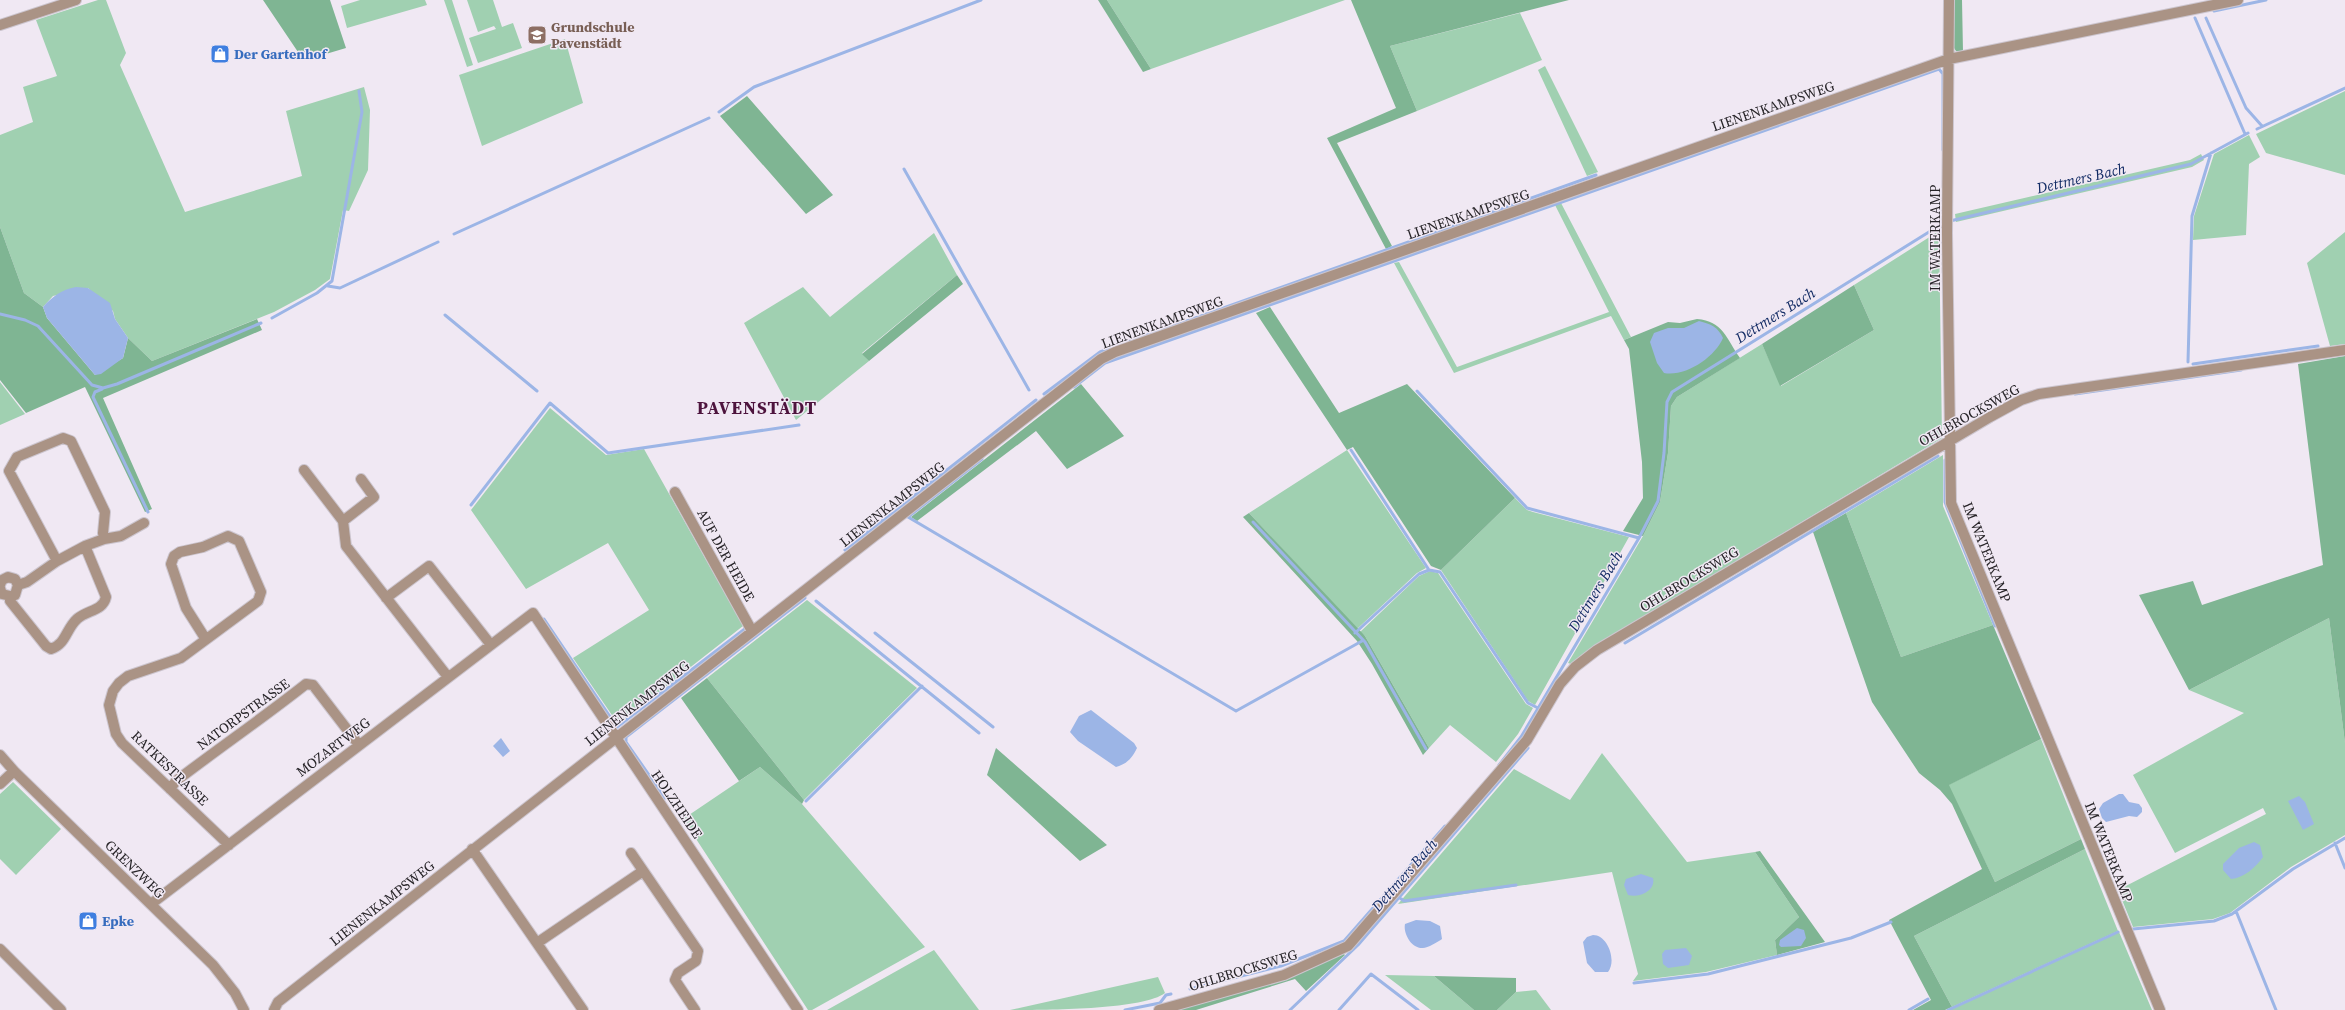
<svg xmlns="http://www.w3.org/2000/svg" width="2345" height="1010" font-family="'Source Serif 4',serif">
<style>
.green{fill:#a0d0b1}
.forest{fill:#7fb593}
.water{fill:#9cb5e6}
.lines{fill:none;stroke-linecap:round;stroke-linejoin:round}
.stream{stroke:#9cb5e6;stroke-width:3}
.minor-casing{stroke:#ccc5ce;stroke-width:12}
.minor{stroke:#aa9385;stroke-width:10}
.labels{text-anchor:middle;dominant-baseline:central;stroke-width:3;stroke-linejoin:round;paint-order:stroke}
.education-label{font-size:14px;font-weight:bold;fill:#785e54;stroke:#f0e8f3;text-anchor:start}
.shop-label{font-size:14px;font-weight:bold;fill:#366cbe;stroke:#f0e8f3;text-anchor:start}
.street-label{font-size:14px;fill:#272428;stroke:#f0e8f3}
.water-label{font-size:15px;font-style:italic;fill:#122b64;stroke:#f0e8f3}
.district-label{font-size:18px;font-weight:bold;letter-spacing:1px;fill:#4d143d;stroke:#f0e8f3}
</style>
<rect width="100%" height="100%" fill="#f0e8f3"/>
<path class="green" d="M98,0h8l20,53 -6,12 65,147 117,-36 -16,-65 78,-24 6,23 -2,60 -19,41 -6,-1 -13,69 -15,11 -41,22 -122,49 -24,-23 -13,-19 -2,-8 -25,-23 -35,8 -10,11 -19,-14 -24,-66v-92l33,-13 -10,-35 34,-11 -21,-56z
M360,0h65l2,5 -80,23 -6,-22z
M444,0h8l21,65 -6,2z
M467,0h26l9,27 11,-4 9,25 -44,15 -9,-25 27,-9 -2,-3 -16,6z
M1107,0h238l-194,69z
M1520,13l22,47 -125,51 -27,-65z
M565,39l18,64 -101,43 -23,-71z
M1545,66l53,106 -11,4 -49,-106z
M2345,91v84l-79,-22 -10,-19z
M2249,135l11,22 -11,7 -3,71 -53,5 1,-24 20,-62z
M2201,154l3,6 -12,7 -236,55 -1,-8 235,-54z
M1561,203l70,134 -7,3 -13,-24 -157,57 -60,-110 5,-1 58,105 152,-55 -54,-107z
M1939,231l3,207 -349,209 -22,17 -3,-1 75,-127 17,-34 8,-49 3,-47 6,-9 85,-53 19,42 93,-56 -20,-45z
M2345,232v112l-15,2 -23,-83z
M934,233l23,42 -95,78 7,8 -73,59 -52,-97 59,-36 27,30z
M0,382l25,32 -25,11z
M550,408l56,47 38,-6 99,177 -125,98 -45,-66 76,-48 -41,-67 -82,46 -55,-79z
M1347,450l79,118 -9,5 -60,56 -108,-116z
M1943,455v51l50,119 -92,32 -55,-144z
M1515,498l12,12 6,2 96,25 -94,168 -7,-4 -87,-131z
M1430,571l8,2 88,131 7,4 -15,26 -22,28 -46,-37 -21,23 -64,-112 -5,-4 59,-56z
M807,600l110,88 -113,112 -97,-122z
M2329,618l16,125v92l-54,32 -61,46 -17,6 -80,8 -15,-37 148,-76 -3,-6 -88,45 -42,-78 111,-62 -55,-23z
M2041,739l40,100 -86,43 -47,-97z
M1602,753l85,109 68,-10 44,65 -24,23 2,15 -71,17 -73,9 5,-7 -26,-102 -214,32 116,-135 56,31z
M760,767l42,37 123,143 -113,63h-4l-125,-191z
M13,782l48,47 -45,46 -16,-16v-65z
M2085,849l33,82 -166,76 -38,-71z
M2119,932l33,78h-202z
M934,950l45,60h-152z
M1385,975l49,1 40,34h-43z
M1158,977l7,16c-22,17 -122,17 -155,17z
M1536,990l15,20h-54l19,-18z"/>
<path class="forest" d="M263,0h67l16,48 -37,11 -9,-4z
M1098,0h9l44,69 -8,3z
M1351,0h218l-179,46 27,65 -80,32 55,103 -6,3 -59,-111 69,-30z
M1953,0h9l1,52 -7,-1 -2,-3z
M747,96l86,99 -27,19 -86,-98z
M0,227l24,66 19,14 4,11 48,57 28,-17 5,-20 24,23 105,-42 5,11 -159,68 49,111 -7,3 -60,-125 -59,26 -26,-33z
M957,275l6,9 -94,77 -7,-7z
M1854,285l20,45 -94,56 -18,-42z
M1270,307l69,106 68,-29 108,114 -74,72 -10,-4 -78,-119 -6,3 -91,-137z
M1697,319c26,2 29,19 43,39l-63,39 -6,9 -3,47 -8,49 -17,34 -20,-5 20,-33 -1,-36 -13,-113 -5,-9 44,-18 12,1z
M2345,356v387l-16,-125 -140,72 -50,-95 54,-14 9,24 121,-40 -25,-201z
M1081,384l43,52 -57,33 -31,-38 -119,90 -6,-4z
M1249,513l116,123 64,112 -6,7 -51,-91 -15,-23 -114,-124z
M1846,513l55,144 92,-32 48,114 -92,46 46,97 86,-43 4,10 -171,87 38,71 -7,3h-32l18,-10 -42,-80 93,-51 -30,-65 -12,-14 -21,-17 -47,-71 -59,-170z
M707,678l97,122 -2,4 -42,-37 -21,14 -58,-83z
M996,748l111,97 -27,16 -93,-86z
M1760,851l65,91 -48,13 -2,-15 24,-23 -44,-65z
M1342,952l3,3 -39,36 -11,-12 -99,31h-24z
M1434,976l82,2v14l-19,18h-23z"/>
<path class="water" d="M76,287l12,1 22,15 5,16 13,19 -5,20 -22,16 -6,1 -48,-57 -4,-11c10,-11 18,-17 33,-20z
M1699,321c12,3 19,6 24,17 -8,19 -37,39 -59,35l-7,-10 -7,-21 4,-9 14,-5h16z
M1091,710l43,33 3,5c-5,10 -10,16 -21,19l-38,-26 -8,-9 9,-16z
M501,738l9,13 -7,6 -10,-11z
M2119,794h4l6,8 10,2 3,4v4l-5,5 -8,-1 -23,6 -4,-4 -3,-9 4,-6z
M2299,796l6,6 9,22 -11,6 -15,-29z
M2254,842l6,3 3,12c-7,10 -19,21 -32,22l-8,-9v-6l16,-16z
M1641,874l12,4c3,13 -14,20 -25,17l-4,-10 2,-6z
M1416,920l14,1 10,5 2,13c-4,3 -16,10 -20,9 -11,0 -19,-15 -17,-24z
M1797,928l7,2 2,8 -5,8 -20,1 -2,-2 1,-5z
M1593,935c15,0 24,26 15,37h-13l-8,-9 -4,-21 4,-5z
M1686,948l6,8 -3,9 -21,3 -5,-4 -1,-10 3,-4z"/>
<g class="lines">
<path class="stream" d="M2214,11l52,-11
M2195,18l50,116
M2206,18l40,90 16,18
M719,112l35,-25 227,-87
M2257,129l88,-41
M904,169l125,221
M1950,221l241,-57 57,-31
M454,234l255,-116
M328,286l12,2 98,-46
M0,314l25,6 13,6 54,59 11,3 14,-4 144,-61
M445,315l92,76
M272,318l45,-25 15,-12 30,-169 -3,-21
M2188,362l4,-146 19,-63
M2193,364l125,-18
M1074,387l31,-24 834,-294 4,5v76
M102,389l-7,3 -2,5 55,115
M1417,391l110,117 112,30
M1044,394l56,-42 496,-177
M2075,394l166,-24
M1351,450l78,120
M982,459l-74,58 328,194 126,-70
M1945,460v42l3,8 47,116
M471,505l79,-102 58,50 191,-28
M1253,522l112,120 61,107
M845,550l191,-150
M816,601l163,132
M544,619l73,108 129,-99 -1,-2
M875,633l118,94
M1355,633l64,-59 10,-4 11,2 88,131 10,5
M1625,643l313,-187
M1499,765l22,-28 118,-199 19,-37 6,-48 3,-51 5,-10 273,-170
M665,798l-39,-56v-5l179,-139
M806,801l116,-115
M2335,843l10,25
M1400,898l4,3 112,-16
M2236,911l40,99
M2133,929l81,-8 18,-7 61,-45 52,-31
M1634,983l74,-9 143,-36 40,-16
M1190,989l91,-23 63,-25 101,-115
M1125,1010l35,-7 6,-8 5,-1
M1290,1010l68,-65 170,-197
M1339,1010l32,-36 47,36
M1909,1010l19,-11
M1948,1010l170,-78"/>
<defs>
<path id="minor" d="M1949,0l-2,233 4,270 209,507
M0,25l76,-25
M304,470l39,51
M361,479l13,18 -31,24 3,25 102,131
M675,492l77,139
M57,561l-48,-90 8,-14 46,-19 8,3 34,71 -2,21 1,6
M0,585l2,-5 6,-3 7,2 3,6 -3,10 -5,1 -8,-2 -2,-6
M18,585l9,-3 30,-21 28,-15 19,-7 17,-3 23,-13
M10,596v5l36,45 5,3c15,-5 15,-20 26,-30 10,-9 26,-8 29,-22l-21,-51
M386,598l43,-32 62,79
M205,638l-19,-30 -15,-44 3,-8 6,-4 23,-5 25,-11 11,5 22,51 -3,9 -77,57 -53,18 -9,7 -6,8 -4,14 7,29 6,9 107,102
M0,755l14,16 199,194 22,28 9,17
M0,784l14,-13
M170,789l6,-8c43,-33 87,-63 130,-97l7,1 46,60
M472,849l111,161
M631,853l67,98 -2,10 -18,12 -3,7 20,30
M151,904l382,-291 265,397
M537,943l106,-72
M0,949l61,61
M274,1010l4,-8 823,-643 14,-7 834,-293 289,-59
M1159,1010l125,-35 64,-29 179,-206 33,-56 15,-17 22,-17 393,-233 31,-17 18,-6 306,-44"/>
</defs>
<use href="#minor" class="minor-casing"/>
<use href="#minor" class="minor"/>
</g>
<defs>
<symbol id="school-square" viewBox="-11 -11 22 22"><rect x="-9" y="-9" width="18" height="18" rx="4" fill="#8d6e63" stroke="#f0e8f3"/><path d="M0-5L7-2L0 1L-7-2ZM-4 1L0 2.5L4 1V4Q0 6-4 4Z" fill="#fff"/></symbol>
<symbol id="shop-square" viewBox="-11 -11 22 22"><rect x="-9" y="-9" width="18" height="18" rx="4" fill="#3f7fe0" stroke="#f0e8f3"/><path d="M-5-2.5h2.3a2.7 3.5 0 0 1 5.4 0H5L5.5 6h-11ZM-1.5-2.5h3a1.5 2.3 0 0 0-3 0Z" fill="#fff"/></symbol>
</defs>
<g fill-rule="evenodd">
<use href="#school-square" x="526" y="24" width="22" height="22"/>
<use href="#shop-square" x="209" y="43" width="22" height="22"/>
<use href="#shop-square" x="77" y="910" width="22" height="22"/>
</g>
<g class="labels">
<g class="education-label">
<text x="551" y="27">Grundschule<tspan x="551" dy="16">Pavenstädt</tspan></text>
</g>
<g class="shop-label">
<text x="234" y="54">Der Gartenhof</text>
<text x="102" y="921">Epke</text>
</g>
<g class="street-label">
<text transform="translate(1773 106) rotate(-19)">LIENENKAMPSWEG</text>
<text transform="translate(1468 214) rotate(-19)">LIENENKAMPSWEG</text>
<text transform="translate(1935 238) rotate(-90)">IM WATERKAMP</text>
<text transform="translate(1162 322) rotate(-20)">LIENENKAMPSWEG</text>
<text transform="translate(1969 415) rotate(-29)">OHLBROCKSWEG</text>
<text transform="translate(892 504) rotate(-38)">LIENENKAMPSWEG</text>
<text transform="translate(1987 552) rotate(68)">IM WATERKAMP</text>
<text transform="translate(726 555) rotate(61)">AUF DER HEIDE</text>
<text transform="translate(1689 579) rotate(-31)">OHLBROCKSWEG</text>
<text transform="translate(637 703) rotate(-38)">LIENENKAMPSWEG</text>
<text transform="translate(243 714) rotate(-36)">NATORPSTRASSE</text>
<text transform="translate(333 747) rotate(-37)">MOZARTWEG</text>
<text transform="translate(170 768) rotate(44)">RATKESTRASSE</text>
<text transform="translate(677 804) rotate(56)">HOLZHEIDE</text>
<text transform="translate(2109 852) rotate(68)">IM WATERKAMP</text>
<text transform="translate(135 869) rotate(44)">GRENZWEG</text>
<text transform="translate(382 903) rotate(-38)">LIENENKAMPSWEG</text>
<text transform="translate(1243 970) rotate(-17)">OHLBROCKSWEG</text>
</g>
<g class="water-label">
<text transform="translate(2081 178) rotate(-13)">Dettmers Bach</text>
<text transform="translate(1775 315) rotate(-32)">Dettmers Bach</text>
<text transform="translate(1595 591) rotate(-59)">Dettmers Bach</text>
<text transform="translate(1404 875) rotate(-49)">Dettmers Bach</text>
</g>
<g class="district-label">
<text x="757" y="407">PAVENSTÄDT</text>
</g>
</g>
</svg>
